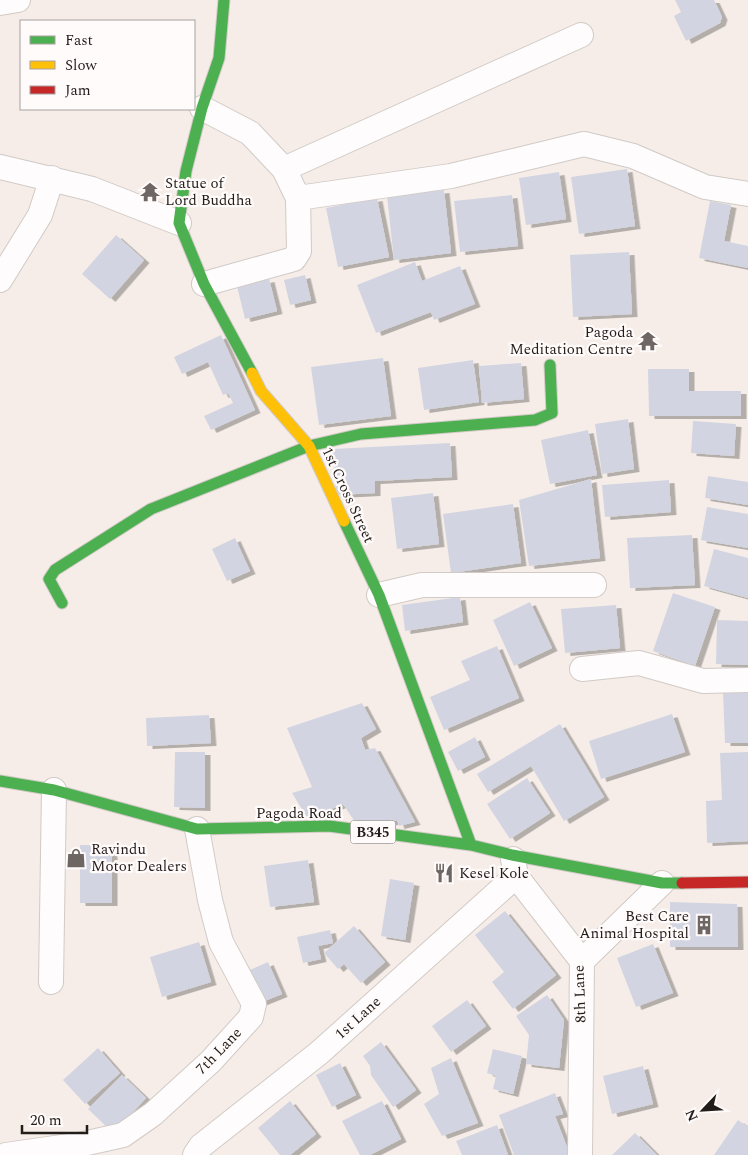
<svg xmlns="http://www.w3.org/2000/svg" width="748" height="1155" font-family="Spectral,serif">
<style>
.building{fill:#d2d5e1;filter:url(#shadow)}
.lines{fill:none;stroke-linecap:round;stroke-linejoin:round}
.street-casing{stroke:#d1cac6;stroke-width:26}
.fast-casing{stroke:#d1cac6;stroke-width:13}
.slow-casing{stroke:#d1cac6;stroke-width:13}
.jam-casing{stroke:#d1cac6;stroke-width:13}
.street{stroke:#fefcfc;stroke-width:24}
.fast{stroke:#4caf50;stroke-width:11}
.slow{stroke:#ffc107;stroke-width:11}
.jam{stroke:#c62828;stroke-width:11}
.labels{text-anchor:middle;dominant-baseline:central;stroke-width:4.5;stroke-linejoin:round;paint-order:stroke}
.shield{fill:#fffbfa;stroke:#65605d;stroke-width:1}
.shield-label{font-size:14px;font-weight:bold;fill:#231d1a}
.poi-label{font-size:15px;fill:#231d1a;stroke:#fffbfa;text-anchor:start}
.street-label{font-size:15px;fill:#231d1a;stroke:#fffbfa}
</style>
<defs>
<filter id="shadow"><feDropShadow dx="5.5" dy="3" stdDeviation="0" flood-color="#0004"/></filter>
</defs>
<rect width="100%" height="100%" fill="#f6ede8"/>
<path class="building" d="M675,0h39l8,17 -2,6 -34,18 -12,-25 7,-4z
M627,169l8,57 -56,8 -8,-57z
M559,172l7,47 -40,6 -7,-47z
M444,190l7,63 -57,7 -7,-64z
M512,195l6,51 -58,6 -6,-51z
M377,198l12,59 -51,10 -12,-59z
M710,201l21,4 -7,36 24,5v22l-49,-10z
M116,235l28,25 -34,39 -28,-25z
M629,252l3,62 -59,3 -3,-62z
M415,262l7,19 38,-15 15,38 -41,16 -3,-8 -55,21 -19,-48z
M305,275l6,25 -21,5 -6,-25z
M269,279l8,32 -32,8 -8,-33z
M221,335l34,75 -44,20 -7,-14 29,-13 -5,-10 -5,2 -15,-33 -26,12 -8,-17z
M383,358l8,58 -72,9 -8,-58z
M473,360l6,42 -55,8 -6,-42z
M521,363l3,36 -42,4 -3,-37z
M648,369h41v22h52v25h-92z
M628,419l6,50 -32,5 -7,-50z
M693,421l43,3 -2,32 -43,-3z
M588,430l9,45 -47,9 -9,-44z
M450,443l2,34 -77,4v12l-39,2 -3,-46z
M708,476l40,6v23l-43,-7z
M591,479l9,79 -71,8 -10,-66z
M669,480l2,32 -66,5 -3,-32z
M433,493l6,51 -42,5 -6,-51z
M513,504l8,59 -70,10 -8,-59z
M707,507l41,7v34l-47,-8z
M692,535l3,50 -65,3 -3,-50z
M235,538l15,33 -23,10 -15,-32z
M714,549l34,9v40l-44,-12z
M673,593l42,14 -20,59 -42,-15z
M460,597l3,25 -58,9 -3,-26z
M530,602l22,46 -38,18 -21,-46z
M616,605l4,43 -55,5 -4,-44z
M717,620l31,1v44l-32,-1z
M497,646l22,52 -75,32 -14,-33 40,-17 -9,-19z
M748,692v51h-23l-2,-50z
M362,703l14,26 -15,9 4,12 10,-2 40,74 -16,4 -2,-6 -15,6 -25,-1 -14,-21 -35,15 -16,-26 20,-6 -25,-59z
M672,714l13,38 -84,27 -12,-38z
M209,715l2,28 -64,3 -1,-28z
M560,724l44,73 -40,24 -33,-55 -43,26 -11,-18z
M475,737l10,20 -27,14 -10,-19z
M175,752h30v56l-31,-1z
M748,752v89l-41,2 -1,-42 16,-1 -2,-47z
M527,778l23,35 -40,26 -23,-35z
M80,845h32v58h-32z
M308,860l6,42 -44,5 -6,-41z
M390,879l24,4 -9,57 -24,-4z
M670,902l67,2 1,43h-68z
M505,911l51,64 -43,34 -21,-27 12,-10 -29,-37z
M354,926l31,36 -24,21 -17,-19 -6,5 -14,-16z
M330,930l3,13 -15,3 3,13 -18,4 -6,-26z
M199,942l12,40 -49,15 -12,-40z
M653,944l20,49 -37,14 -19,-49z
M268,962l14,32 -25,10 -14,-31z
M547,995l17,25 -5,48 -33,-4 3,-29 -13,-19z
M467,1000l19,26 -35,26 -19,-26z
M381,1042l35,48 -23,17 -22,-32 -1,-9 -7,-10z
M98,1048l22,25 -35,31 -22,-24z
M493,1049l29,7 -9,38 -20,-5 3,-13 -9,-3z
M451,1058l27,65 -36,13 -18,-32 15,-10 -8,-26z
M340,1063l16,32 -24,12 -16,-32z
M643,1066l10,38 -41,10 -9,-38z
M122,1075l24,23 -33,35 -25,-24z
M555,1093l8,21 -8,2 15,39h-56l-15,-40z
M290,1101l26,33 -26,21h-10l-22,-27z
M382,1101l19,38 -31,16h-10l-18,-34z
M738,1120l10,7v28h-34z
M497,1125l11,30h-46l-6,-14z
M635,1133l22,22h-45z"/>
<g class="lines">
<defs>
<path id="street" d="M0,3l18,-3
M202,108l48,25 34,36 14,29 1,53 -5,8 -90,25
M0,167l92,22 87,34
M284,169l297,-134
M298,198l153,-22 133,-32 49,12 72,31 43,7
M0,280l40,-65 12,-37
M379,595l43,-10h172
M582,669l57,-6 64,18 45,-1
M513,859l3,17 66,85 -2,194
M582,961l80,-78
M51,982l3,-192
M6,1155l77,-11 40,-9 30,-21 58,-53 40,-44 3,-13 -33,-62 -11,-42 -13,-71
M195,1155l6,-9 118,-93 197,-177"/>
<path id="fast" d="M224,0l-5,58 -17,50 -16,63 -7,52 25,61 48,89
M344,521l35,74 92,250
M62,603l-13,-24 6,-9 96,-61 158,-63 52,-12 174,-14 17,-7 -2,-48
M0,781l54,9 143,39 132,-3 142,19 41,10 150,28h20"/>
<path id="slow" d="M252,373l9,18 48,55 35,75"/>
<path id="jam" d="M682,883l66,-1"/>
</defs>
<use href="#street" class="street-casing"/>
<use href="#fast" class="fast-casing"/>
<use href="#slow" class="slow-casing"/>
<use href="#jam" class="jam-casing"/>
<use href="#street" class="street"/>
<use href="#fast" class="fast"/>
<use href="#slow" class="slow"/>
<use href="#jam" class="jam"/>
</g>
<defs>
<symbol id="temple-bare" viewBox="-9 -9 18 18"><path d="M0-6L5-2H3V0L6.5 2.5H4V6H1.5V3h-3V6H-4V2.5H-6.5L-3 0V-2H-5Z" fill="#6d6662" stroke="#fffbfa" stroke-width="2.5" paint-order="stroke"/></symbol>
<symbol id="shop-bare" viewBox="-9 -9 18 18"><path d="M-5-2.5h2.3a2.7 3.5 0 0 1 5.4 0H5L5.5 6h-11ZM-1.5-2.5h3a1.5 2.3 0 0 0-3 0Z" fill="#6d6662" stroke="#fffbfa" stroke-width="2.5" paint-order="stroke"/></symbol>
<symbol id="restaurant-bare" viewBox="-9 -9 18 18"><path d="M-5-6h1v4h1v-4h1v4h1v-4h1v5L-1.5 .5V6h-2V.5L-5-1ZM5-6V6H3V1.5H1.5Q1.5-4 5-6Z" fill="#6d6662" stroke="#fffbfa" stroke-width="2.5" paint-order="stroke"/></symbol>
<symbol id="building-bare" viewBox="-9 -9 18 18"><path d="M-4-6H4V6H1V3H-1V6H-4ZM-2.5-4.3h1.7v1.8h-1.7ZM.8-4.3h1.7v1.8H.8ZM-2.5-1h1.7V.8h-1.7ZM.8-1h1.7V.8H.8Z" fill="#6d6662" stroke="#fffbfa" stroke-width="2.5" paint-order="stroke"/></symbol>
</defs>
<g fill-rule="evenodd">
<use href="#temple-bare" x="136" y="178" width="28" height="28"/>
<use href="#temple-bare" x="634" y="327" width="28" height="28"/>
<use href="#shop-bare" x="62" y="844" width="28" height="28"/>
<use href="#restaurant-bare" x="430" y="859" width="28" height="28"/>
<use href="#building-bare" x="690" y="911" width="28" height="28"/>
</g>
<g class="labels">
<rect class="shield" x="350.5" y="820.5" width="45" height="23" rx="4"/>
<g class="shield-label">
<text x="373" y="832">B345</text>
</g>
<g class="poi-label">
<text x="165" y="183">Statue of<tspan x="165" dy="17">Lord Buddha</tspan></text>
<text x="633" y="332" text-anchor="end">Pagoda<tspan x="633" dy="17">Meditation Centre</tspan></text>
<text x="91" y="849">Ravindu<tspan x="91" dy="17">Motor Dealers</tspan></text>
<text x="459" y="873">Kesel Kole</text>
<text x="689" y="916" text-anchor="end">Best Care<tspan x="689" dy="17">Animal Hospital</tspan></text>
</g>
<g class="street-label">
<text transform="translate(348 495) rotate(65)">1st Cross Street</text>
<text x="299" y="813">Pagoda Road</text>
<text transform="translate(580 994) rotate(-92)">8th Lane</text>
<text transform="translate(358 1018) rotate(-42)">1st Lane</text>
<text transform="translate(219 1051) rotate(-46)">7th Lane</text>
</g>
</g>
<rect x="20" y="20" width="175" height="90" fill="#fffbfa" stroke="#a7a2a0"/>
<rect x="30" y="36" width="25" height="8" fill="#4caf50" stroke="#a7a2a0"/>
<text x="65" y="45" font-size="15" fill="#231d1a">Fast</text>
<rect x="30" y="61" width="25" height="8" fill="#ffc107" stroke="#a7a2a0"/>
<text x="65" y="70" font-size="15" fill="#231d1a">Slow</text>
<rect x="30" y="86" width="25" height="8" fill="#c62828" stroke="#a7a2a0"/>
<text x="65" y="95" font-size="15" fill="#231d1a">Jam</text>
<g transform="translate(703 1110) rotate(245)" stroke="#fffbfa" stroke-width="4" paint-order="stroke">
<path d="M0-4L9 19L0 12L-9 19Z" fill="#231d1a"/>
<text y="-8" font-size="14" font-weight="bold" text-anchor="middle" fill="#231d1a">N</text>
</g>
<path d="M22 1125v8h65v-8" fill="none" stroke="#231d1a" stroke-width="2.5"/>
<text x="30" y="1125" font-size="15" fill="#231d1a" stroke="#fffbfa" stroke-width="4" paint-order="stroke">20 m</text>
</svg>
